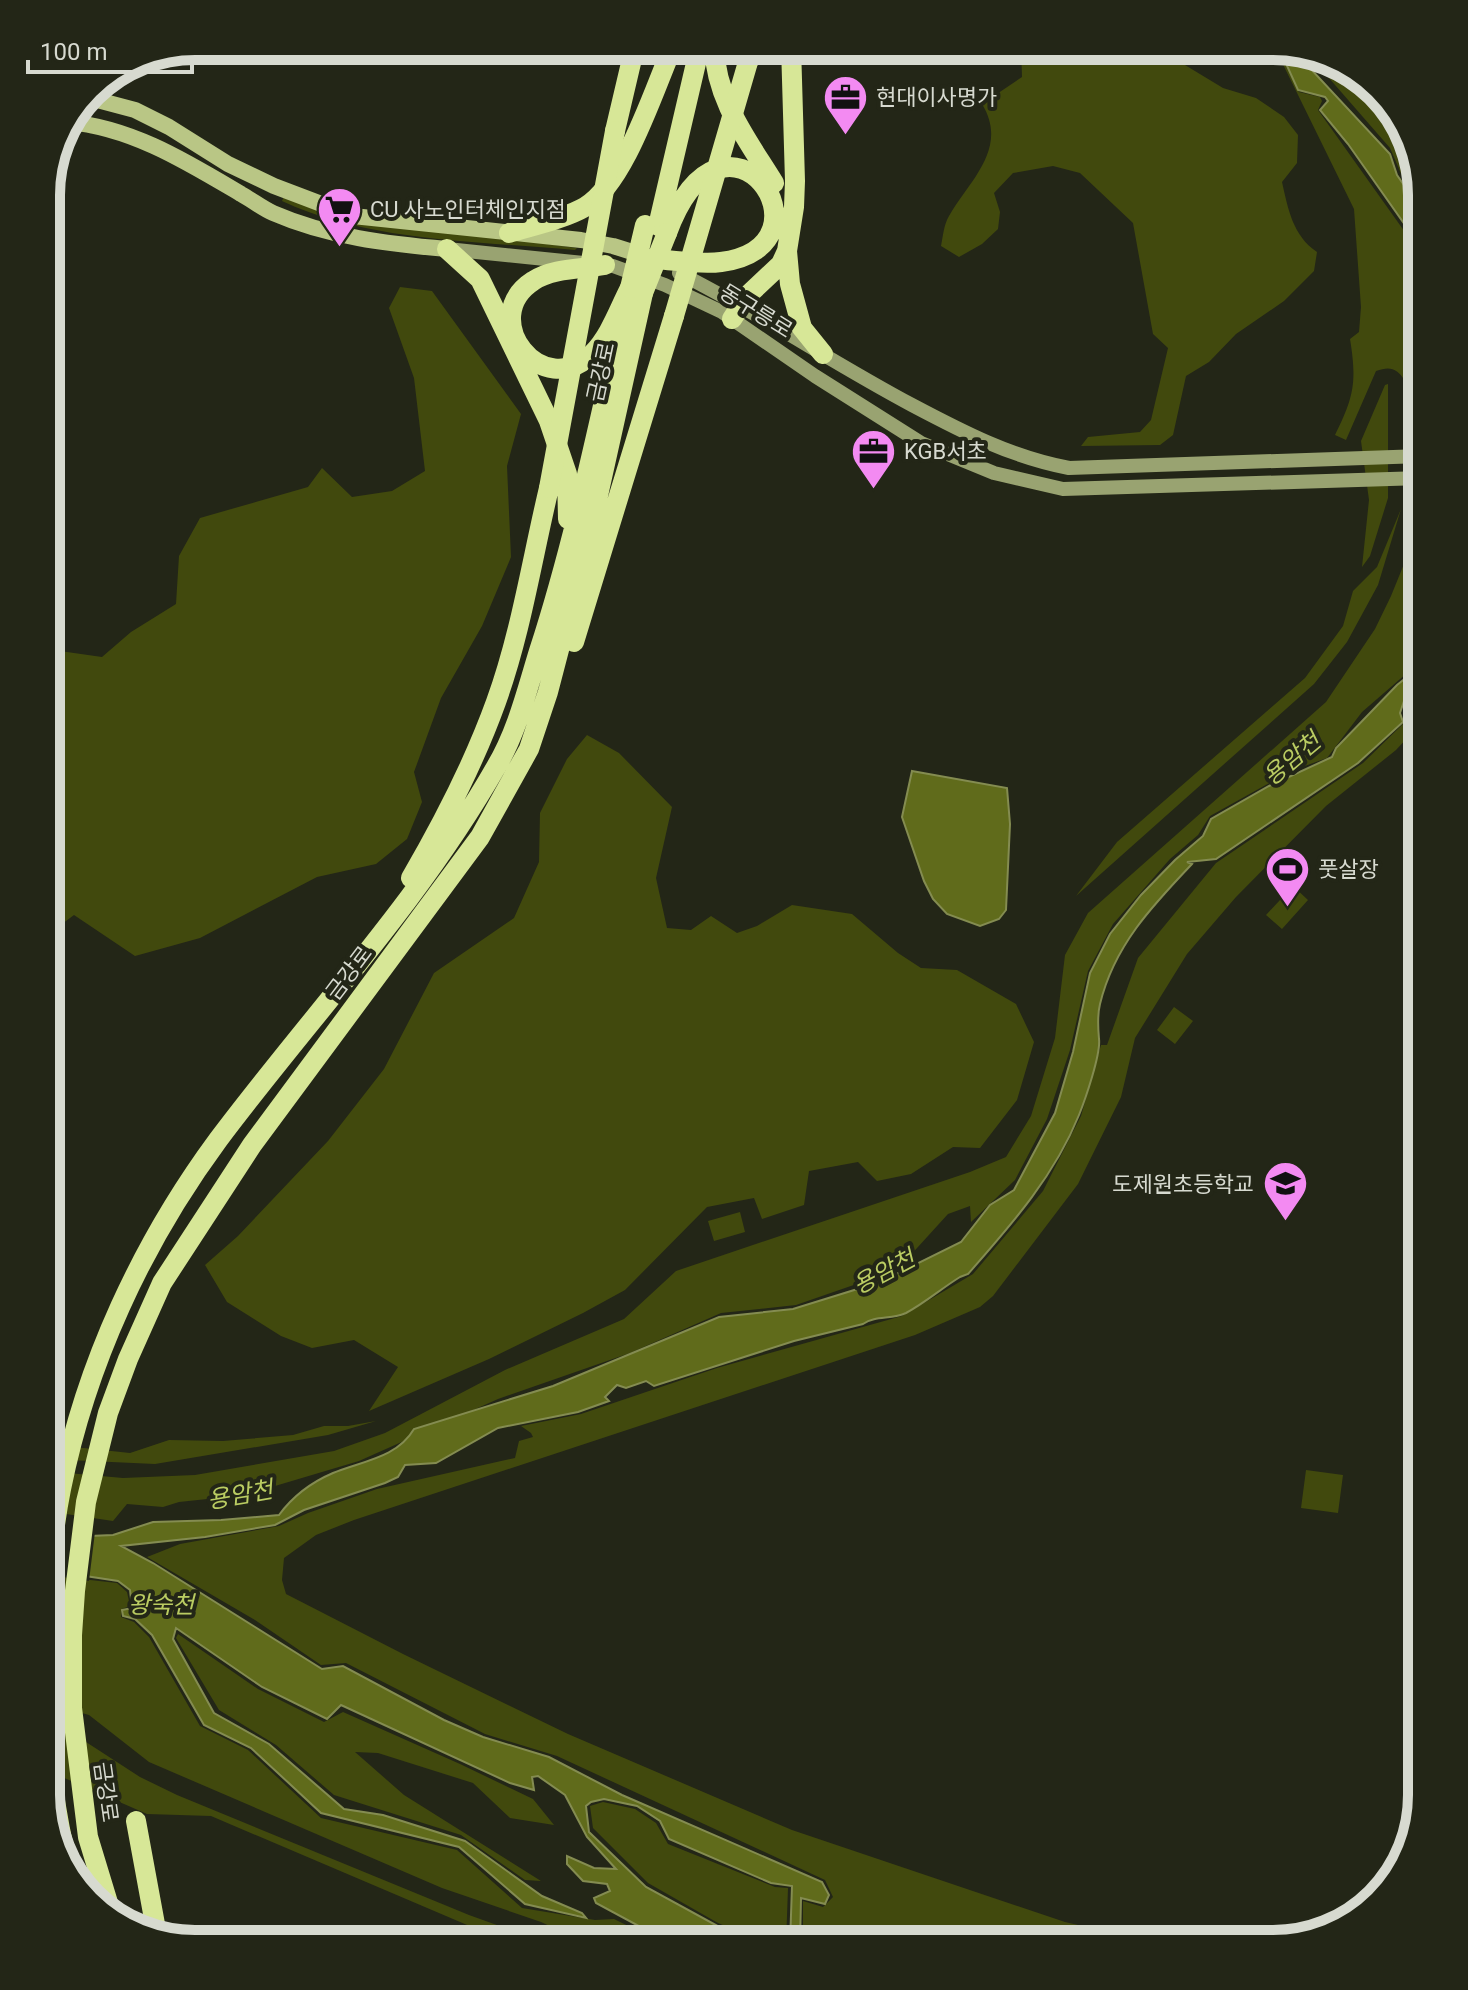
<svg xmlns="http://www.w3.org/2000/svg" width="1468" height="1990" font-family="Roboto,'Noto Sans KR',sans-serif">
<style>
.green{fill:#41490d}
.water{fill:#606b1b;stroke:#848c51;stroke-width:2}
.pier{fill:#232617}
.lines{fill:none;stroke-linecap:round;stroke-linejoin:round}
.secondary{stroke:#99a371;stroke-width:14}
.primary{stroke:#b9c685;stroke-width:16}
.highway{stroke:#d7e797;stroke-width:20}
.highway-bridge{stroke:#d7e797;stroke-width:20}
.labels{text-anchor:middle;dominant-baseline:central;stroke-width:8;stroke-linejoin:round;paint-order:stroke}
.poi-label{font-size:22px;fill:#d7dad0;stroke:#232617;text-anchor:start}
.street-label{font-size:22px;fill:#d7dad0;stroke:#232617}
.water-label{font-size:24px;font-style:italic;fill:#bacc62;stroke:#232617}
.rim{fill:none;stroke:#d7dad0;stroke-width:10}
</style>
<rect width="100%" height="100%" fill="#232617"/>
<path class="green" d="M1021,46h111l8,6 45,13 38,23 33,10 28,19 14,18 -1,28 -15,19c6,27 11,54 35,70l-3,19 -30,30 -48,33 -27,28 -23,14 -13,59 -13,10 -79,1 7,-9 52,-5 11,-12 17,-72 -15,-14 -20,-111 -53,-50 -27,-7 -40,7 -19,20 6,19 -2,17 -16,15 -23,13 -18,-11c2,-10 3,-22 8,-30 21,-36 60,-68 33,-112l40,-27z
M1274,46h3l22,46 21,5 2,4 -4,9 104,146v404l-60,52 -35,46 -36,13 -81,45 -12,19 -28,24 -57,65 -25,47 -18,79 -23,69 -32,61 -44,42 -1,-16 -22,8 -51,56 -101,35 -75,8 -91,40 -132,46 -139,62 -114,34 -66,7 -16,5 -36,-3 -14,17 -67,-10v-40l77,7 72,-3 139,-24 51,-18 120,-63 119,-51 52,-48 294,-99 36,-15 25,-41 24,-78 10,-83 23,-42 238,-211 49,-73 16,-33 13,-32 10,-47 1,-20 -10,-116c-8,-13 -15,-15 -29,-10l-30,69 -11,-5c19,-38 22,-53 15,-96l9,-7 2,-25 -7,-98z
M1308,54l40,12 54,54 20,75v10l-20,-29 -12,-28z
M284,196l46,19 247,33 -2,2c-96,-9 -206,-8 -293,-49z
M400,287l32,4 89,123 -14,52 4,91 -29,69 -41,72 -27,74 8,30 -15,37 -31,25 -59,13 -117,61 -65,18 -61,-41 -28,21v-287l56,8 29,-25 45,-28 3,-48 21,-38 108,-31 14,-19 30,29 40,-6 33,-20 -11,-93 -25,-70z
M1388,384v114l-18,58 -8,11 7,-67 -8,-59 24,-56z
M1401,509l-23,76 -31,57 -33,42 -238,212 41,-54 188,-164 38,-52 10,-35 24,-24z
M1404,707l10,9 8,-8v14l-26,28 -70,56 -90,91 -49,57 -52,84 -14,59 -43,87 -85,112 -13,11 -65,28 -561,185 -38,15 -32,23 -2,22 4,14 117,60 165,80 224,96 273,92 96,22h-358v-43l20,6 10,-10 -8,-17 -268,-124 -72,-22 -139,-71 -25,2 -66,-45 -108,-63 33,-13 99,-18 29,-13 69,-24 138,-31 4,-17 14,-4 -2,-4 -10,-7 60,-12 136,-46 185,-52 71,-42 70,-83 38,-75 20,-71h6l31,-87 78,-95 147,-100 43,-42z
M587,735l32,18 53,54 -16,71 11,50 24,2 20,-14 26,17 20,-7 35,-21 60,9 46,39 23,15 36,2 59,34 18,38 -17,58 -37,48 -27,-1 -42,27 -34,7 -19,-19 -49,9 -5,34 -42,14 -8,-21 -47,9 -82,83 -42,23 -94,46 -120,52 29,-44 -44,-27 -42,8 -31,-12 -54,-34 -22,-37 33,-29 90,-95 56,-72 50,-96 80,-55 25,-56 1,-49 27,-54z
M1293,886l15,14 -26,29 -16,-14z
M1174,1007l19,14 -18,23 -18,-14z
M740,1212l5,20 -31,9 -6,-20z
M376,1421l-48,14 -173,29 -109,-5v-15l84,9 39,-13 54,1 70,-6 31,-9h24z
M1306,1470l37,5 -5,38 -37,-5z
M46,1575l71,8 10,9 3,14 -8,3 -1,8 13,5 15,15 51,89 48,24 73,68 136,32 65,58 73,12 19,-1 51,25h-77l-47,-22 -99,-34 -293,-126 -60,-47 -43,-12z
M178,1634l80,55 66,33 19,-10 117,52 73,35 21,26 -44,-7 -37,-35 -95,-30 -23,-1 49,43 137,86 -16,-1 -64,-45 -127,-40 -58,-50 -57,-35 -43,-72z
M46,1724l20,5 74,48 37,18 292,120 81,29h-38l-301,-128 -64,-2 -101,-44z
M603,1802l32,7 21,14 12,21 107,43 13,1 -2,56h-19l-49,-21 -70,-40 -55,-55 -3,-22z
M1234,1929l52,12 -12,3h-43z"/>
<path class="water" d="M1278,46l26,7 4,13 82,88 7,21 25,36v38l-74,-105 -28,-34 8,-9 -3,-4 -27,-7z
M1422,665v23l-3,11 3,6 -7,6 -11,-10 -4,12 3,9 -45,41 -142,96 -29,3 5,2c-40,42 -78,82 -92,140 -3,12 -2,24 -1,35 2,15 -14,61 -20,76 -25,62 -68,110 -111,159l-8,3c-18,11 -35,26 -54,36 -15,7 -30,2 -43,11l-69,17 -140,45 -8,-5 -20,7 -9,-3 -12,12 4,4 -31,11 -80,16 -62,35 -31,2 -7,12 -13,6 -81,27 -29,15 -70,12 -84,9 32,17 169,106 21,-3 101,54 39,17 66,20 73,38 200,87 7,13 -4,9 -24,-6 -1,46h-10l2,-58 -21,-3 -102,-44 -9,-18 -23,-15 -33,-7 -13,3 -5,4 3,26 57,55 77,42 35,15h-86l-76,-41 -2,-5 16,-7 -3,-7 -24,-3 -16,-17v-8l27,12 22,1 -29,-32 -22,-42 -27,-19 -6,1 2,13 -24,-7 -169,-78 -14,14 -65,-32 -86,-59 -3,11 41,74 55,31 75,65 39,6 82,26 77,55 40,17 4,5 -61,-14 -66,-57 -138,-34 -70,-65 -47,-23 -52,-90 -17,-16 -12,-3 -1,-6 10,-2 -2,-18 -12,-9 -72,-11 20,-33 47,-2 40,-13 68,-2 58,-5c14,-19 33,-33 54,-42 29,-12 64,-15 81,-44l139,-43 166,-69 74,-8 87,-27 81,-40 29,-37 24,-15 41,-77 18,-61 17,-79 20,-39 31,-39 34,-35 28,-24 8,-17 58,-33 63,-29 4,-9 61,-63z
M912,771l95,17 3,36 -4,86 -7,9 -19,7 -33,-12 -14,-15 -9,-18 -22,-64z"/>
<path class="pier" d="M46,1524l21,9 28,-1 -6,49 -43,-7z"/>
<g class="lines">
<path class="secondary" d="M447,249l166,17 52,19 57,27 93,64 106,67 73,30 69,16 359,-11
M679,273c80,40 154,90 233,132 51,27 99,52 157,63l353,-12"/>
<path class="primary" d="M86,97l49,13 34,17 59,37 46,22 79,30 228,24 32,6 35,11
M67,122c64,5 120,40 174,72 11,6 21,14 32,19 55,24 115,31 174,36"/>
<path class="highway" d="M714,46c2,55 33,93 60,137
M791,46l4,135 -1,26 -7,44 3,33 12,44 21,26
M748,62l5,-16
M615,131l20,-85
M658,226l42,-180
M509,233c23,-7 55,-14 76,-26 40,-24 69,-118 88,-161
M447,249l33,30 69,142 18,53 1,45
M653,259c22,1 47,6 68,3 122,-16 4,-186 -54,-29
M605,265c-22,4 -53,3 -72,16 -57,37 9,123 60,72 17,-17 26,-44 37,-65
M732,319l15,-23 34,-32 6,-13
M574,642l100,-326
M411,878c32,-55 63,-115 85,-176 25,-69 36,-143 53,-214
M46,1612c3,-41 7,-83 15,-123 25,-125 81,-246 157,-349 93,-124 201,-238 278,-373 21,-35 31,-77 43,-116 36,-111 59,-225 85,-338
M46,1723c4,52 11,100 24,151
M136,1821l21,114
M112,1916l-24,-79 -16,-129v-73l3,-44 11,-89 22,-89 20,-54 34,-76 90,-138 228,-308 49,-88 19,-57 43,-165 52,-234"/>
<path class="highway-bridge" d="M630,288l15,-63
M643,293l24,-60
M674,316l74,-254
M549,488l66,-357"/>
</g>
<defs>
<symbol id="office-pin" viewBox="-11 -11 22 30"><path d="M0 17L-7.5 6A9.5 9.5 0 1 1 7.5 6Z" fill="#f38af2" stroke="#232617"/><path d="M-6-3h4V-5.5h4V-3h4V5H-6ZM-1-4.5V-3h2v-1.5ZM-6 0V1H6V0Z" fill="#111"/></symbol>
<symbol id="supermarket-pin" viewBox="-11 -11 22 30"><path d="M0 17L-7.5 6A9.5 9.5 0 1 1 7.5 6Z" fill="#f38af2" stroke="#232617"/><path d="M-6-5.5h2.5l.6 2H6L4.5 2H-2.5L-4.4-4H-6ZM-1.5 3.2a1.3 1.3 0 1 0 .1 0ZM3 3.2a1.3 1.3 0 1 0 .1 0Z" fill="#111"/></symbol>
<symbol id="stadium-pin" viewBox="-11 -11 22 30"><path d="M0 17L-7.5 6A9.5 9.5 0 1 1 7.5 6Z" fill="#f38af2" stroke="#232617"/><path d="M0-5a6.5 5 0 1 0 0 10a6.5 5 0 1 0 0-10ZM-3.5-1.8h7v3.6h-7Z" fill="#111"/></symbol>
<symbol id="school-pin" viewBox="-11 -11 22 30"><path d="M0 17L-7.5 6A9.5 9.5 0 1 1 7.5 6Z" fill="#f38af2" stroke="#232617"/><path d="M0-5L7-2L0 1L-7-2ZM-4 1L0 2.5L4 1V4Q0 6-4 4Z" fill="#111"/></symbol>
</defs>
<g fill-rule="evenodd">
<use href="#office-pin" x="820" y="72" width="51" height="69"/>
<use href="#supermarket-pin" x="314" y="184" width="51" height="69"/>
<use href="#office-pin" x="848" y="426" width="51" height="69"/>
<use href="#stadium-pin" x="1262" y="844" width="51" height="69"/>
<use href="#school-pin" x="1260" y="1158" width="51" height="69"/>
</g>
<g class="labels">
<g class="poi-label">
<text x="876" y="97">현대이사명가</text>
<text x="370" y="209">CU 사노인터체인지점</text>
<text x="904" y="451">KGB서초</text>
<text x="1318" y="869">풋살장</text>
<text x="1254" y="1184" text-anchor="end">도제원초등학교</text>
</g>
<g class="street-label">
<text transform="translate(756 311) rotate(32)">동구릉로</text>
<text transform="translate(601 372) rotate(-78)">금강로</text>
<text transform="translate(349 973) rotate(-53)">금강로</text>
<text transform="translate(106 1792) rotate(82)">금강로</text>
</g>
<g class="water-label">
<text transform="translate(1292 759) rotate(-40)">용암천</text>
<text transform="translate(884 1272) rotate(-28)">용암천</text>
<text transform="translate(240 1495) rotate(-10)">용암천</text>
<text x="161" y="1605">왕숙천</text>
</g>
</g>
<path d="M0 0H1468V1990H0ZM195 60H1273A135 135 0 0 1 1408 195V1795A135 135 0 0 1 1273 1930H195A135 135 0 0 1 60 1795V195A135 135 0 0 1 195 60Z" fill="#232617" fill-rule="evenodd"/>
<path class="rim" d="M195 60H1273A135 135 0 0 1 1408 195V1795A135 135 0 0 1 1273 1930H195A135 135 0 0 1 60 1795V195A135 135 0 0 1 195 60Z"/>
<path d="M28 60v12h164v-12" fill="none" stroke="#d7dad0" stroke-width="4"/>
<text x="40" y="60" font-size="24" fill="#d7dad0" stroke="#232617" stroke-width="6" paint-order="stroke">100 m</text>
</svg>
